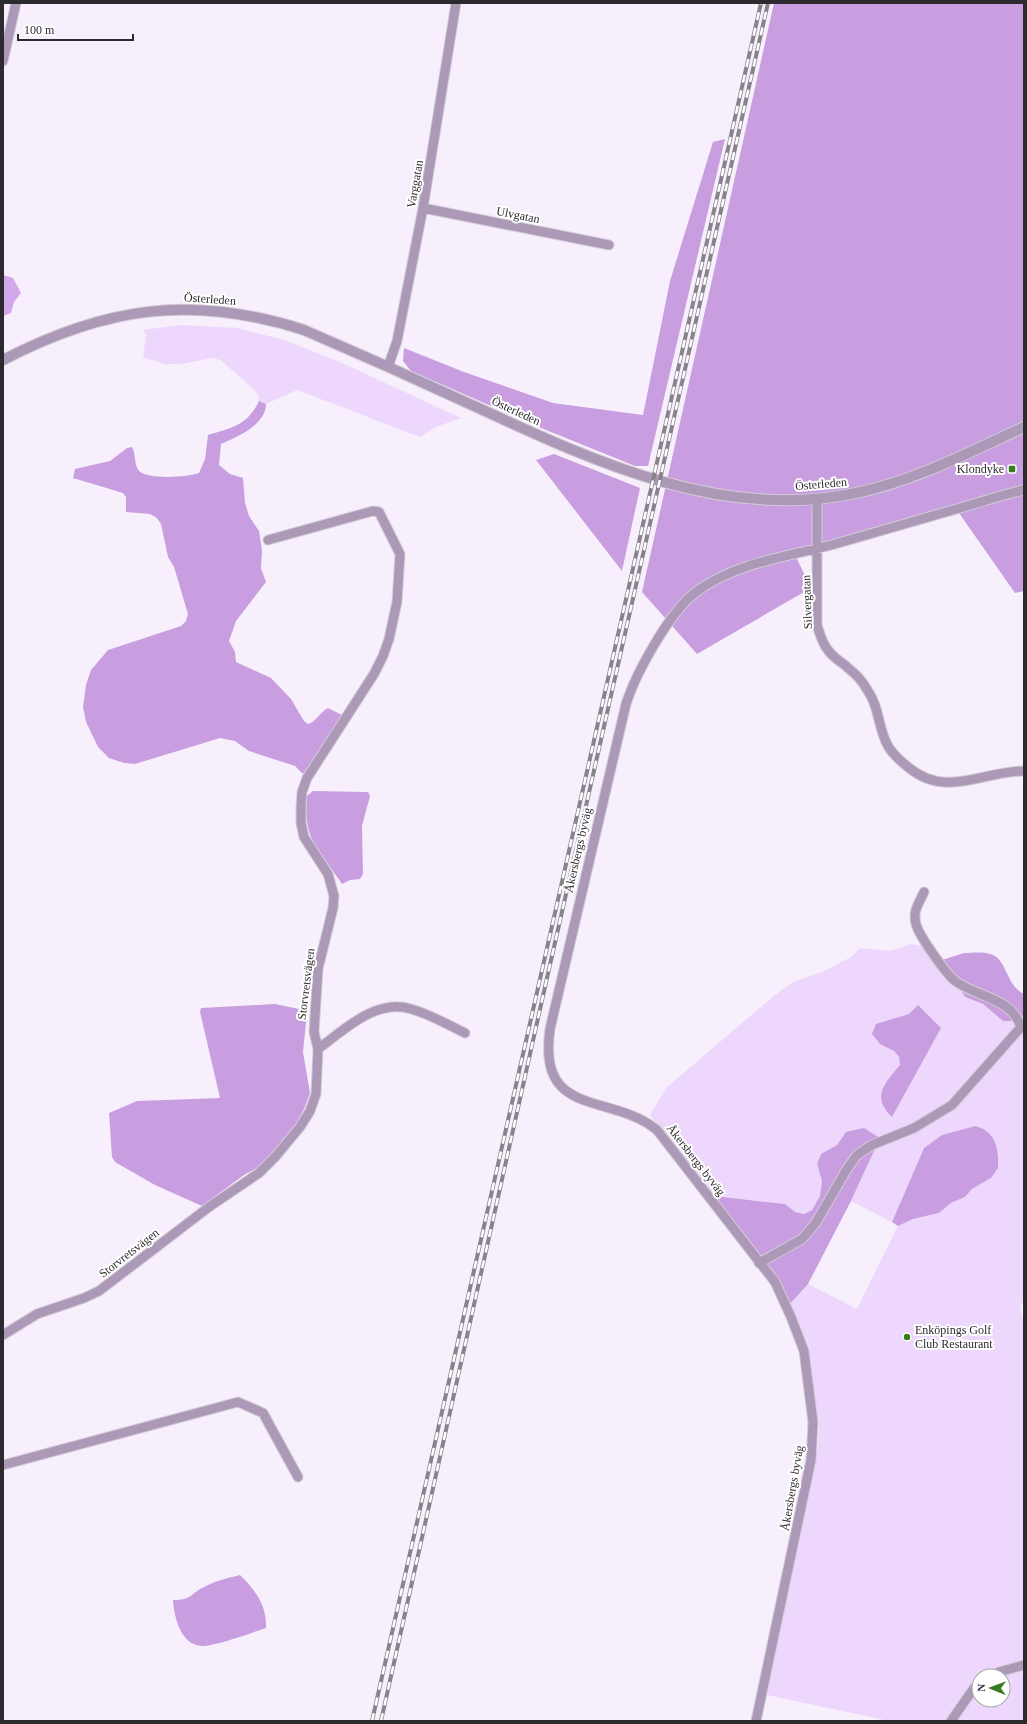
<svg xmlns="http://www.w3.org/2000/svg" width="1027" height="1724" font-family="'Times New Roman',serif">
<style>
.green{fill:#eed7fc;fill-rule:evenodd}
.forest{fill:#c99ee1}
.water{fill:#d3a7eb}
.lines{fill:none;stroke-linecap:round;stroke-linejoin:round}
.minor-casing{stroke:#d3ccd7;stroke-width:11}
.tertiary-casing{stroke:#d3ccd7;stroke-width:12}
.minor{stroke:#ac99b7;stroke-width:9}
.tertiary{stroke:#ac99b7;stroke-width:10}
.rail-casing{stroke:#88838b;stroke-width:4}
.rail{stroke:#fff;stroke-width:2.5;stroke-dasharray:8;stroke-linecap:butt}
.poi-dot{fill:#387c1e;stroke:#fff;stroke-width:1.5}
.labels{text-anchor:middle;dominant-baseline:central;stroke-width:4;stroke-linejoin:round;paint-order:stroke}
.street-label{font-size:12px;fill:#2d2a2f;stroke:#fff}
.poi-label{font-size:12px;fill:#2d2a2f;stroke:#fff;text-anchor:end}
</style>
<rect width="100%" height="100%" fill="#f7f0fc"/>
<path class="green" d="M180,325l58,3 46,12 56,22 121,56 -25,9 -16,10 -123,-47 -31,14 -7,-3 -1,-6 -12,-13 -26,-22 -7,-2 -32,6h-17l-21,-7 3,-22 -3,-5z
M911,944l12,2 35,40 7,11 18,7 20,17h10l11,-6v285l-4,7 4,15v399h-135l-122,-26 51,-251 1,-18 -11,-79 -19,-42 19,-21 49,25 41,-83 15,-7 26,-6 12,-10 14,-6 7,-8 19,-11 -16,-52 -33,9 -18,13 -32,74 -41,-21 29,-63 -34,-6 -9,13 -16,9 -4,10 5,17 -2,15 -8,14 -8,4 -9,-2 -11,-8 -70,-8 -64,-81 16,-27 109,-93 18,-13 31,-11 27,-14 9,-9 30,3zM909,1014l-2,74 -15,29v-42l8,-10 -1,-8 -5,-6 4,-33zM979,1676h24v24h-24z"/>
<path class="forest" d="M774,3h250v588l-9,2 -56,-80 -136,39 -27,5 15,31 -114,66 -55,-62z
M725,139l-77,327h-13l-89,-36 -135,-59 -8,-10 1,-13 60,24 89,31 90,12 27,-134 43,-139z
M259,401l7,3c0,21 -29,33 -45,40l-2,21 11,9 13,4 2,25 4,13 10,15 3,19 -1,18 5,14 -30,39 -7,20 6,11 1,10 35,16 20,21 13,22 4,3c8,-2 12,-12 20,-16l16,8 -41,58 -8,-8 -46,-15 -14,-10 -15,-3 -85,26 -11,-1 -15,-5 -11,-11 -12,-25 -3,-15 3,-22 5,-15 17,-20 73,-24 5,-5 2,-7 -14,-47 -6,-10 -7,-33 -4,-6 -7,-4 -24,-2v-15l-3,-4 -50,-15 2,-9 35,-8 17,-13 5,-1c4,7 2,18 7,24 10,9 48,6 60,2l6,-14 3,-24c24,-7 40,-10 51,-34z
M554,454l86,34 -18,83 -86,-111z
M313,791l55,1 2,4 -8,30 1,48 -3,5 -10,1 -8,4c-22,-33 -40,-44 -35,-88z
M964,953c8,0 20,-2 29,2 14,6 13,30 31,39v21l-11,6h-10l-20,-17 -18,-7 -23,-37z
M308,1003l-5,49 7,41 -5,14 -8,16 -24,29 -16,16 -13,7 -42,31 -47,-21 -40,-23 -3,-5 -3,-44 28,-12 83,-3 -20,-86 1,-4 74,-4 24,5z
M918,1005l23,23 -49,89c-21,-20 -8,-33 8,-52l-1,-8 -5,-6 -14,-7 -8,-10 4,-10 33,-10z
M975,1126c21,5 24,23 23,42l-7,10 -19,11 -7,8 -14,6 -12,10 -26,6 -15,7 -6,-4 32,-74 18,-13z
M864,1128l16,10 -29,63 -43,83 -19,21 -33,-51 -42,-58 71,8 10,8 9,2 8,-4 8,-14 2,-15 -5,-17 4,-10 16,-9 9,-13z
M240,1575c15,15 27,30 26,53 -12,4 -53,19 -65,18 -21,-2 -27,-30 -28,-46 19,0 17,-6 31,-13 11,-6 24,-9 36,-12z"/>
<path class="water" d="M3,275l10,3 8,15 -7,9 -3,11 -8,3z"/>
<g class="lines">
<defs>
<path id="minor" d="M3,61l13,-58
M423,208l186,37
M388,367l9,-26 26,-133 33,-205
M817,499v126c3,9 5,18 11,25 5,8 14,12 20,18 8,6 15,14 20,23 11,16 10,34 18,51 4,10 13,18 22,25 38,32 74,4 116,4
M924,892c-3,7 -9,16 -9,23 0,3 0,8 2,12 4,11 29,47 38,54 23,17 56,16 66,46
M318,1049c26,-19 58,-51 93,-40 19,5 37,16 54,24
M759,1263l43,-24 13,-15 32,-55 10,-14 15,-10 42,-17 38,-23 69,-78
M3,1335l34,-21 47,-16 15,-7 110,-84 50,-34 17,-17 24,-29 10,-16 6,-17 2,-45 -4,-17 4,-63 15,-61 1,-12 -6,-22 -24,-37 -3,-14v-16l1,-15 5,-14 67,-104 9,-18 6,-17 8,-37 3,-48 -21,-42 -6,-1 -105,29
M3,1465l235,-63 25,11 35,64
M993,1676l6,-4 25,-7
M756,1721l55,-261 2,-38 -9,-71 -13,-34 -16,-35 -118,-152c-47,-38 -120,-11 -107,-101l76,-325c10,-31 44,-93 70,-112 40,-30 92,-35 139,-48 42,-12 83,-24 125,-36 21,-6 42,-13 64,-18
M951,1721l23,-33 5,-3"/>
<path id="tertiary" d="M3,360c102,-53 189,-66 301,-30 56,24 112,49 168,75 119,55 250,117 384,88 58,-12 114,-41 168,-66"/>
</defs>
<use href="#minor" class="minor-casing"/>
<use href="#tertiary" class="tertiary-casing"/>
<use href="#minor" class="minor"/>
<use href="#tertiary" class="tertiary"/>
<defs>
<path id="rail" d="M372,1721l389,-1718
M381,1721l166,-743 221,-975"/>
</defs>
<use href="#rail" class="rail-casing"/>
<use href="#rail" class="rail"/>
</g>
<g class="poi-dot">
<rect x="1008" y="465" width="8" height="8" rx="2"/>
<circle cx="907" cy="1337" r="4"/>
</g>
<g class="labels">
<g class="street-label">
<text transform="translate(415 184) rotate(-80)">Varggatan</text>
<text transform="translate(518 215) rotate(11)">Ulvgatan</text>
<text transform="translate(210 299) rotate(4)">Österleden</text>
<text transform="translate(516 411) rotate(25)">Österleden</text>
<text transform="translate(821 484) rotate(-5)">Österleden</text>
<text transform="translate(807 602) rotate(-92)">Silvergatan</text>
<text transform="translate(578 850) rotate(-77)">Åkersbergs byväg</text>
<text transform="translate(306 984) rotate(-83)">Storvretsvägen</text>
<text transform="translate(696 1160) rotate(52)">Åkersbergs byväg</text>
<text transform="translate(129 1253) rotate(-38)">Storvretsvägen</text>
<text transform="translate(792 1488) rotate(-80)">Åkersbergs byväg</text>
</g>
<g class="poi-label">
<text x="1004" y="469">Klondyke</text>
<text x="915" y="1330" text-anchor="start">Enköpings Golf<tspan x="915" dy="14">Club Restaurant</tspan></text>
</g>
</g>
<rect width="1027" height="1724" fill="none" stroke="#2d2a2f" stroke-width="8"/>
<g transform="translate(991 1688) rotate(271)"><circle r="19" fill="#ffffff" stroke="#abaaac"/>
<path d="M0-3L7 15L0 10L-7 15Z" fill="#387c1e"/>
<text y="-6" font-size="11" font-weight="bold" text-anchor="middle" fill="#2d2a2f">N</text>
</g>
<path d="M18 34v6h115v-6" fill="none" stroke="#2d2a2f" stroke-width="2"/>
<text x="24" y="34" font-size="12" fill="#2d2a2f" stroke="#ffffff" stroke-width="3" paint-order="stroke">100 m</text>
</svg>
